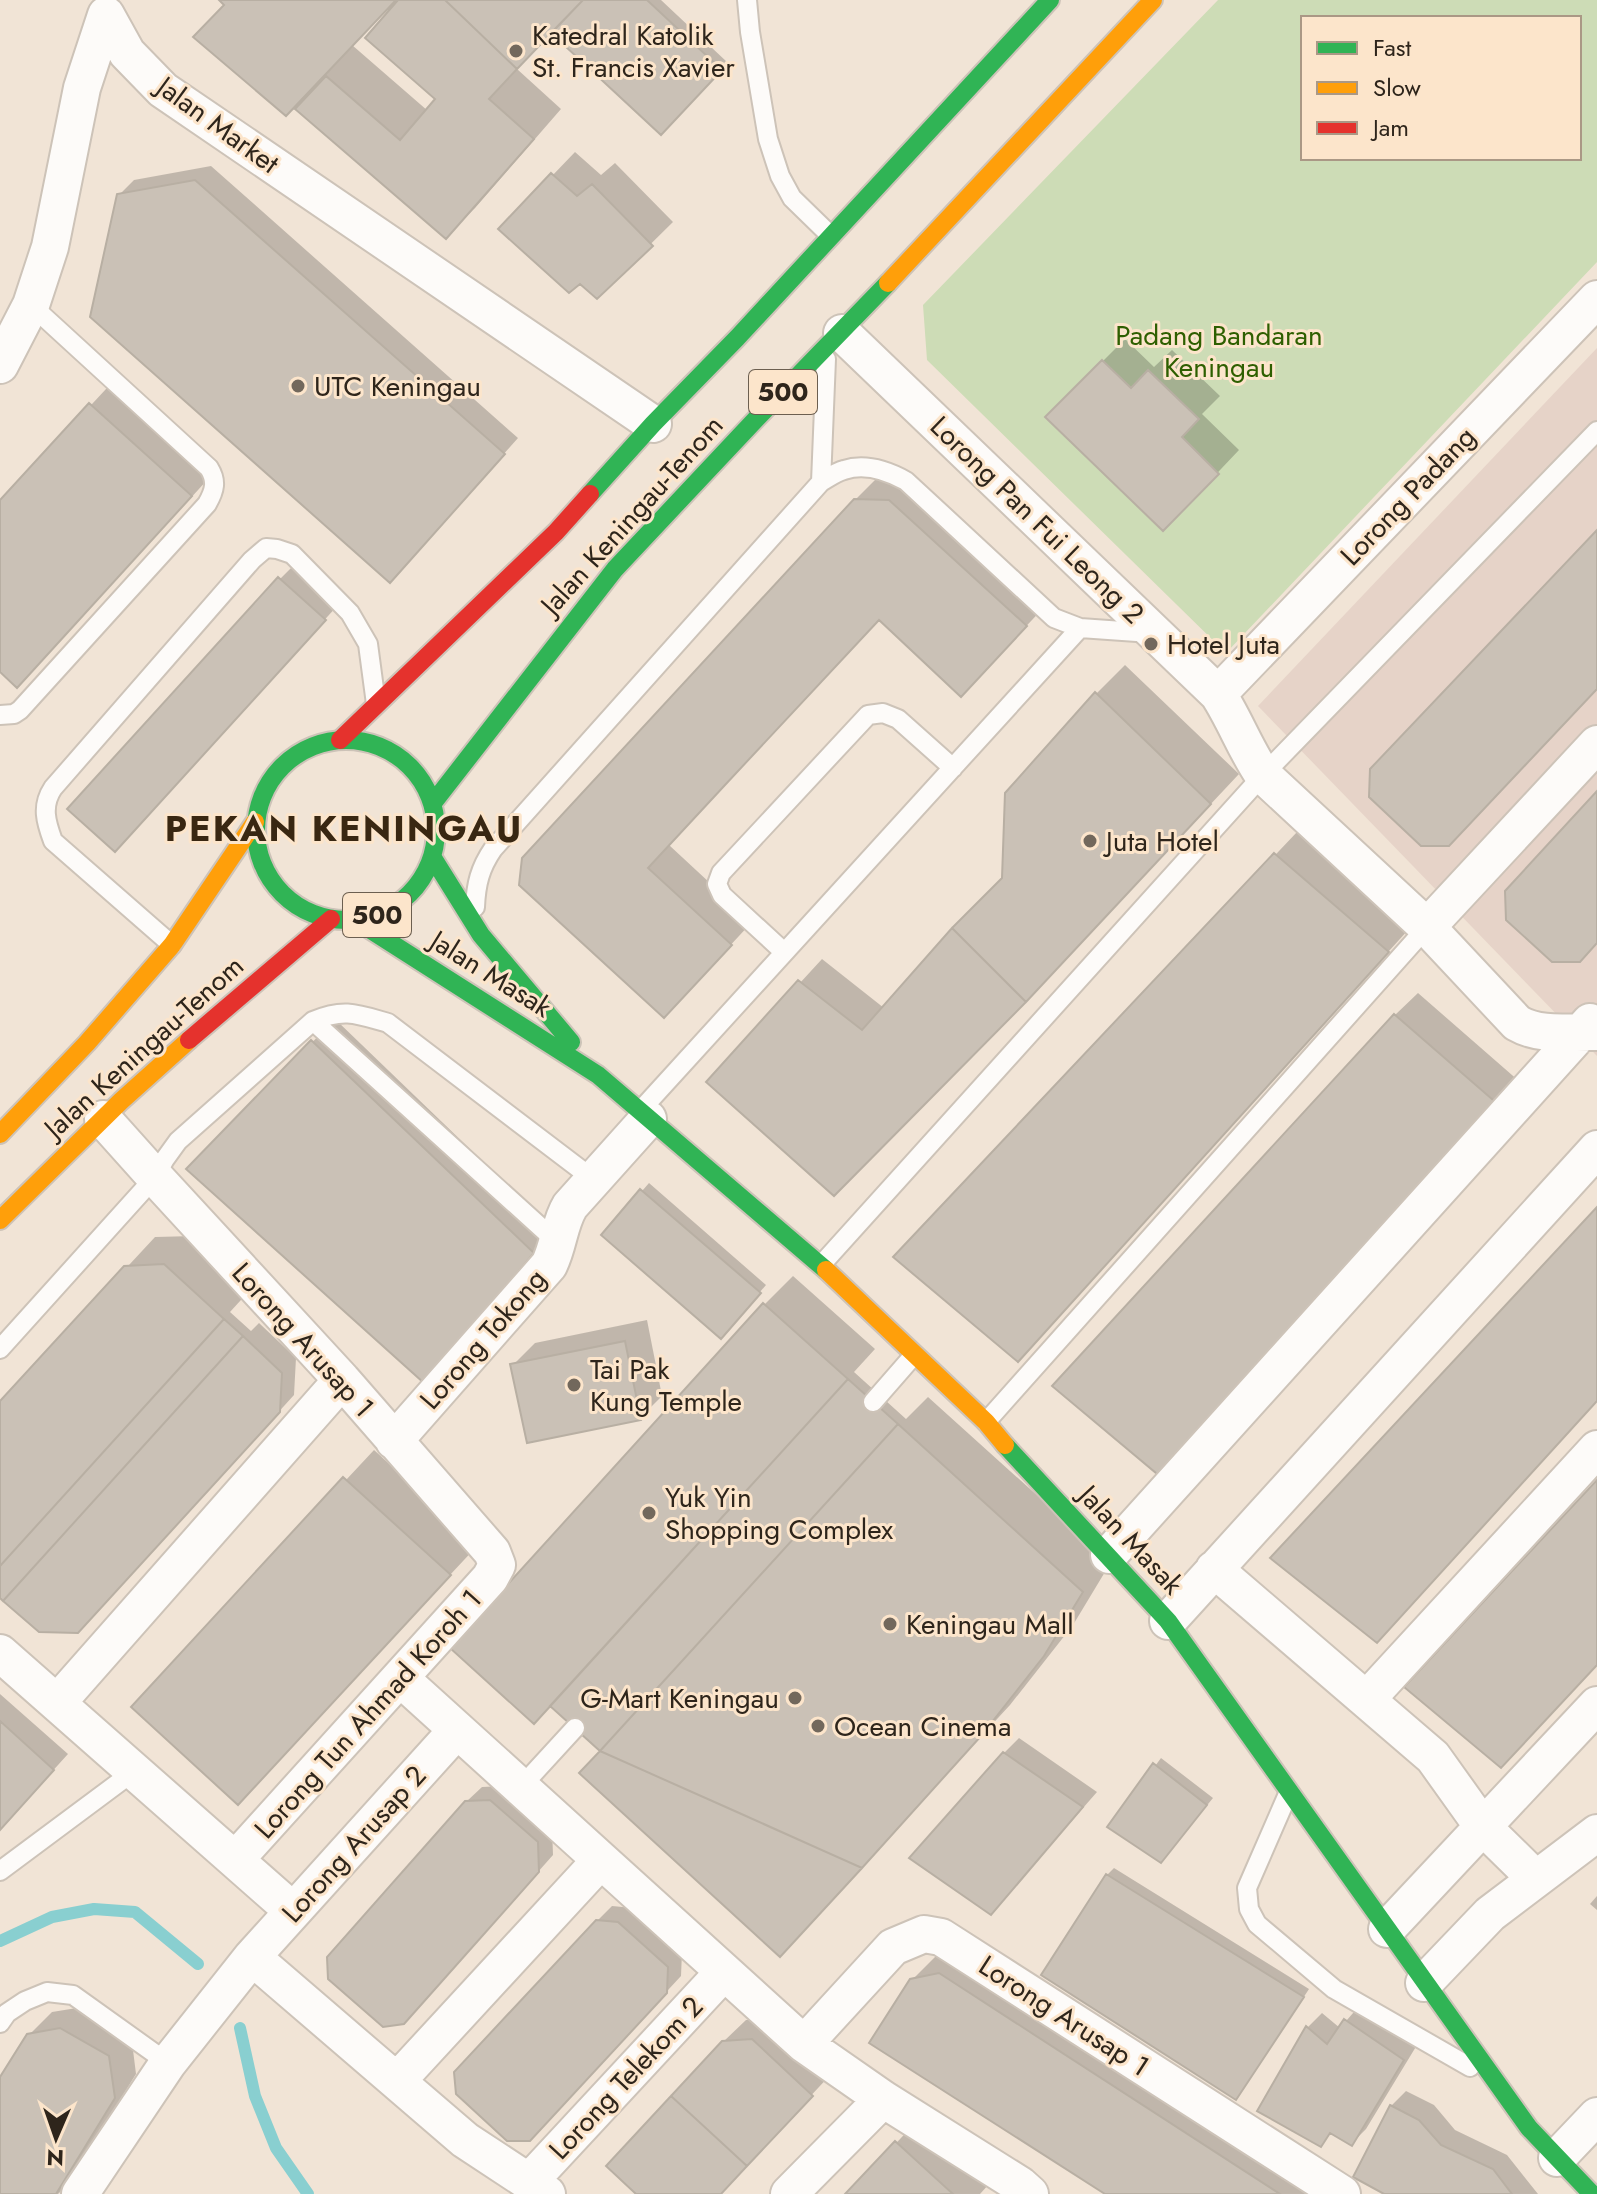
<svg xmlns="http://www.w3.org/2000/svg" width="1597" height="2194" font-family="Jost,sans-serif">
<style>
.commercial{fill:#e6d3c8}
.green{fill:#cddcb6;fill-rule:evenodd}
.shadow{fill:#0003;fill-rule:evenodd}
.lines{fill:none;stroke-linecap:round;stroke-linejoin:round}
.stream{stroke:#89cfd0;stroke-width:12}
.building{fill:#cac1b6;stroke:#b8afa3;stroke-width:2}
.lane-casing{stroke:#cdc3b8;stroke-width:22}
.street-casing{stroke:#cdc3b8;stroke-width:40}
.fast-casing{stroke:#cdc3b8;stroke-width:22}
.slow-casing{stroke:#cdc3b8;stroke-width:22}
.jam-casing{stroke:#cdc3b8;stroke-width:22}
.lane{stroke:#fdfbf9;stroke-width:18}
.street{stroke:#fdfbf9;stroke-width:36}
.fast{stroke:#30b455;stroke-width:18}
.slow{stroke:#ff9f0a;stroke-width:18}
.jam{stroke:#e5322d;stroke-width:18}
.poi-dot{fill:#72685c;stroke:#fce5cb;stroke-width:3}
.labels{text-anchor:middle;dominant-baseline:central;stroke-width:6;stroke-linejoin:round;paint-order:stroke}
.shield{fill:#fce5cb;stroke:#6c5f50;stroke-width:2}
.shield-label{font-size:26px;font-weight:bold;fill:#2e251b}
.poi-label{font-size:28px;fill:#2e251b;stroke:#fce5cb;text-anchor:start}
.street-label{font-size:28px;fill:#2e251b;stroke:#fce5cb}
.park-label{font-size:28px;fill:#2e5f00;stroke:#fce5cb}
.district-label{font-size:36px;font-weight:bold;letter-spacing:2px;fill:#392712;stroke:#fce5cb}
</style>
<rect width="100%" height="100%" fill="#f1e4d6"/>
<path class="commercial" d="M1597,348v708l-339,-350z"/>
<path class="green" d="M1218,0h379v262l-371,391 -299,-293 -4,-55zM1303,18h276v140h-276z"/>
<path class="shadow" d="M222,0h439l66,62 -66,70 -109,-100 -35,37 44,40 -86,99 -29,28 -131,-148zM392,3l46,96 -10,12 -76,-66z
M575,152l26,23 14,-12 58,59 -76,75 -17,-16 -79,-52z
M211,166l307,272 -114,127 -285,-370 15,-15z
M1125,339l29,28 18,-17 48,46 -18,18 37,36 -54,57 -138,-90z
M119,375l101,91 -174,190 -46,13v-166z
M878,477l34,1 136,125 -65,69 -103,-54 -211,227 83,77 -66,71 -165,-109 334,-384z
M295,564l44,40 -210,230 151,-255z
M1125,665l114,109 -185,197 -345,111 113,-123 62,49 120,-129 92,-185z
M1297,832l112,97 -391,430 -122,-102z
M1418,993l102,89 -336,371 211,-438z
M335,1019l219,211 -108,128 -258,-189z
M649,1183l117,102 -38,44 -124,-94z
M194,1236l57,53 -21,23 21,19 8,-8 37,35 -2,37 -201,221 -93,-20v-192l155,-167z
M793,1276l82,73 -21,23 52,47 22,-22 183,165 -38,63 -63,80 -142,154 -265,-108 -52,-47 -99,-56 313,-344z
M647,1320l15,76 -22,22 -127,-53 22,-22z
M374,1450l104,95 -240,257 -104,-95z
M0,1694l68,60 -68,75z
M1019,1738l78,54 -92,105 -1,-144z
M1161,1758l52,40 -45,55 -58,-26z
M505,1786l47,41 1,28 -134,151 47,-204 16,-15z
M1114,1868l195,121 -66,101 -7,7 -129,-222z
M1597,1896v14l-7,-6z
M612,1906l21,2 49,44 -1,24 -136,147 52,-202z
M962,1952l374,242h-227l-197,-214 23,-23z
M1360,2005l57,40 -51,84 -15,15 -19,-12 -12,12 -60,-34 48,-83 14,-14 18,15z
M83,2007l48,27 5,40 -68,110 -10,10h-58v-114l29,-45 23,-23z
M775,2018l58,54 -114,122h-80l84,-152 23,-22z
M1406,2091l28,14 21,25 52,25 31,39h-150l3,-88z
M918,2120l71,64 -9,10h-132z"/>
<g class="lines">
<path class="stream" d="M0,1941l52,-24 42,-8 41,3 63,52
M240,2028l15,68 21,52 32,46"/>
</g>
<path class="building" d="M219,0h177l-110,116 -93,-79 31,-32z
M398,0h47l72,69 -28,30 45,40 -88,100 -151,-130 31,-33 74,64 35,-41 -70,-61z
M445,0h138l-66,69z
M583,0h64l75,70 -61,65 -110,-102z
M551,173l26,23 15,-12 61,62 -56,53 -17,-15 -11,9 -71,-64z
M195,180l310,274 -115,129 -300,-266 27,-123z
M1102,360l29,28 17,-18 51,49 -17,18 37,37 -56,57 -118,-114z
M89,403l103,93 -175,192 -17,-16v-172z
M854,499l35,1 138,126 -66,71 -82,-77 -154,165 -77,83 84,77 -68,73 -145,-133 3,-27z
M1597,530v159l-148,157h-28l-52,-49 1,-28z
M278,577l48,43 -211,232 -48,-43z
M1095,692l116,112 -185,198 -74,-74 50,-50 3,-85z
M1597,791v152l-17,19h-28l-46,-42 -1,-29z
M1274,853l115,99 -371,410 -125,-105z
M952,928l74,74 -192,194 -128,-114 92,-102 64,50z
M1394,1014l106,92 -338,372 -110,-92z
M311,1040l223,213 -110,130 -238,-214z
M640,1189l121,104 -40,46 -120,-104z
M1597,1207v194l-220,242 -107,-85z
M164,1264l60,55 -224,247v-165l124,-135z
M763,1303l85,76 -314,345 -84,-76z
M224,1319l19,17 -240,265 -3,-3v-32z
M243,1336l39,37 -2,39 -202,221 -39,-1 -36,-31z
M625,1341l16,79 -114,23 -17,-79z
M848,1379l50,45 -298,327 -50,-45z
M898,1424l185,168 -39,64 -63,80 -119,132 -262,-117z
M343,1477l108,98 -213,230 -107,-98z
M1597,1480v185l-96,103 -97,-81z
M0,1721l54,49 -54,60z
M600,1751l137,61 125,56 -82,89 -201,-184z
M1003,1752l80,55 -92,108 -82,-57z
M1153,1763l54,42 -46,58 -54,-36z
M490,1800l48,42 1,30 -135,152 -21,3 -55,-48 -1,-22 138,-156z
M1106,1874l198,123 -68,103 -195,-125z
M596,1920l22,2 50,45 -1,26 -137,148h-23l-51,-47 -2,-22z
M939,1973l341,221h-175l-236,-151 41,-64z
M1344,2019l60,41 -52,86 -22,-13 -9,14 -64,-36 49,-85 21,18z
M60,2028l49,28 6,42 -59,96h-56v-117l27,-43z
M752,2039l61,57 -66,70 -76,-70 51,-55z
M671,2096l76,70 -26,28h-85l-30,-28z
M1390,2105l29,15 22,25 52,24 19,25h-128l-31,-17z
M895,2141l58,53h-108z"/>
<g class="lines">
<defs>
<path id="lane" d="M747,0l3,32 18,107 12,37 12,22 39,38
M821,482l5,-123
M0,715l14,-1 6,-4 187,-206c8,-14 10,-23 2,-36l-178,-163
M475,907c1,-23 5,-39 18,-58l328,-367c7,-4 15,-10 23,-12 21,-7 44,1 62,11l148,137 26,10 71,5
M172,945l-119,-104c-7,-19 -12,-35 0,-53l199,-228 14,-12 11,1 15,5 58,59 18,31 8,60
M784,952l-62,-57 -5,-11 4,-11 147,-158 15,-2 15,6 55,49
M313,1021l245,222
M640,1111l440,-483
M821,1265l442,-490 334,-344
M0,1349l155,-172 10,-18 13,-18 135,-120c31,-13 44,-7 75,2l205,156
M873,1402l41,-47
M986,1422l441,-495
M520,1788l55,-60
M1288,1794l-41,94 2,21 8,15 77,65 136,78
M0,1871l133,-99
M0,2023l7,-10 18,-12 22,-9 26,3 95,68"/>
<path id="street" d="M842,333l376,361c17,26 27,55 45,81l164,152 90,96c24,14 53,8 80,9
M0,365l31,-60 19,-58 32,-159 24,-73 21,38 36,37 490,334
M1218,694l379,-395
M1427,927l170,-183
M103,1119l52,58 187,203 150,172 5,13 -7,13 -255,282
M394,1441l155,-176c10,-20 10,-41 21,-59l78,-87
M1109,1555l481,-533
M1214,1569l219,188 50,70 53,52
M1168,1621l429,-472
M0,1653l293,258
M400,1678l404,366 79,55 137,86 10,9
M1367,1699l230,-250
M57,1703l285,-323
M1387,1929l210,-224
M252,1957l213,183 82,54
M1424,1983l66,-69 107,-81
M804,2044l89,-97 31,-13 17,3 401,257
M397,2081l203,-220
M1557,2158l40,-42
M528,2183l195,-210
M80,2194l88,-131 84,-106 205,-227
M789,2194l94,-95"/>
<path id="fast" d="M590,494l63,-70 84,-86 313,-338
M256 830a90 90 0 1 1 180 0a90 90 0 1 1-180 0Z
M433,803l182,-234 141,-150 132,-136
M433,858l48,77 90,107
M355,920l243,155 228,195
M1005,1445l163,176 361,507 63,66"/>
<path id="slow" d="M888,283l265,-283
M0,1134l87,-91 85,-98 83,-123
M0,1220l121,-119 68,-61
M826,1270l160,152 19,23"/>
<path id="jam" d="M340,740l216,-208 34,-38
M189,1040l142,-121"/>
</defs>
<use href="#lane" class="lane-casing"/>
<use href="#street" class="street-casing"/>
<use href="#fast" class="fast-casing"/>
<use href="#slow" class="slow-casing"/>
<use href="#jam" class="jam-casing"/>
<use href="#lane" class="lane"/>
<use href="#street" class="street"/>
<use href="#fast" class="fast"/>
<use href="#slow" class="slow"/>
<use href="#jam" class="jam"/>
</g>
<g class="poi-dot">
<circle cx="516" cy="51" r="8"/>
<circle cx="298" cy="386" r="8"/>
<circle cx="1151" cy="644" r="8"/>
<circle cx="1090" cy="841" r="8"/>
<circle cx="574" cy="1385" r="8"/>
<circle cx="649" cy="1513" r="8"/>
<circle cx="890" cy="1624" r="8"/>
<circle cx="795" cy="1698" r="8"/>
<circle cx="818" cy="1726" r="8"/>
</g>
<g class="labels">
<g class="shield">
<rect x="749" y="370" width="68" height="44" rx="6"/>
<rect x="343" y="893" width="68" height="44" rx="6"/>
</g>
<g class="shield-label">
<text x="783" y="392">500</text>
<text x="377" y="915">500</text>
</g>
<g class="poi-label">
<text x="532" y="35">Katedral Katolik<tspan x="532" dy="32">St. Francis Xavier</tspan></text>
<text x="314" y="386">UTC Keningau</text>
<text x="1167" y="644">Hotel Juta</text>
<text x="1106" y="841">Juta Hotel</text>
<text x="590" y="1369">Tai Pak<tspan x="590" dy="32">Kung Temple</tspan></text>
<text x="665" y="1497">Yuk Yin<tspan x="665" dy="32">Shopping Complex</tspan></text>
<text x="906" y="1624">Keningau Mall</text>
<text x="779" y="1698" text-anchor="end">G-Mart Keningau</text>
<text x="834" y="1726">Ocean Cinema</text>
</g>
<g class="street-label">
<text transform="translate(218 125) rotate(36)">Jalan Market</text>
<text transform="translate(1408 496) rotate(-46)">Lorong Padang</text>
<text transform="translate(632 515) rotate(-48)">Jalan Keningau-Tenom</text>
<text transform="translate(1037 520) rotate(44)">Lorong Pan Fui Leong 2</text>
<text transform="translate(491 974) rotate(32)">Jalan Masak</text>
<text transform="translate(144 1047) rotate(-42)">Jalan Keningau-Tenom</text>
<text transform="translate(483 1339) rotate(-49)">Lorong Tokong</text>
<text transform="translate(303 1340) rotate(48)">Lorong Arusap 1</text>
<text transform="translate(1131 1540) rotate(47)">Jalan Masak</text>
<text transform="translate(368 1714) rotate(-48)">Lorong Tun Ahmad Koroh 1</text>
<text transform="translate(354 1844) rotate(-48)">Lorong Arusap 2</text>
<text transform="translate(1064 2016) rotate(33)">Lorong Arusap 1</text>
<text transform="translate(626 2078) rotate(-47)">Lorong Telekom 2</text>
</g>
<g class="park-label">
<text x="1219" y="335">Padang Bandaran<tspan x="1219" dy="32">Keningau</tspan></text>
</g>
<g class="district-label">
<text x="344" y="828">PEKAN KENINGAU</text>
</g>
</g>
<rect x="1301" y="16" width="280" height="144" fill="#fce5cb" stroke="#aa9885" stroke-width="2"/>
<rect x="1317" y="42" width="40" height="12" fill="#30b455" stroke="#aa9885" stroke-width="2"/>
<text x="1373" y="56" font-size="24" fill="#2e251b">Fast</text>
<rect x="1317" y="82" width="40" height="12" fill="#ff9f0a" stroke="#aa9885" stroke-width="2"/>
<text x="1373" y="96" font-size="24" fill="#2e251b">Slow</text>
<rect x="1317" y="122" width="40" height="12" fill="#e5322d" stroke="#aa9885" stroke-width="2"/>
<text x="1373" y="136" font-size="24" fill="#2e251b">Jam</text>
<g transform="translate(56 2138) rotate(182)" stroke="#fce5cb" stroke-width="6" paint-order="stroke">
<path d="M0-6L14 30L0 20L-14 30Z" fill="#2e251b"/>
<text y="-12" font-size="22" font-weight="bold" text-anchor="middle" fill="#2e251b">N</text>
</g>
</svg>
